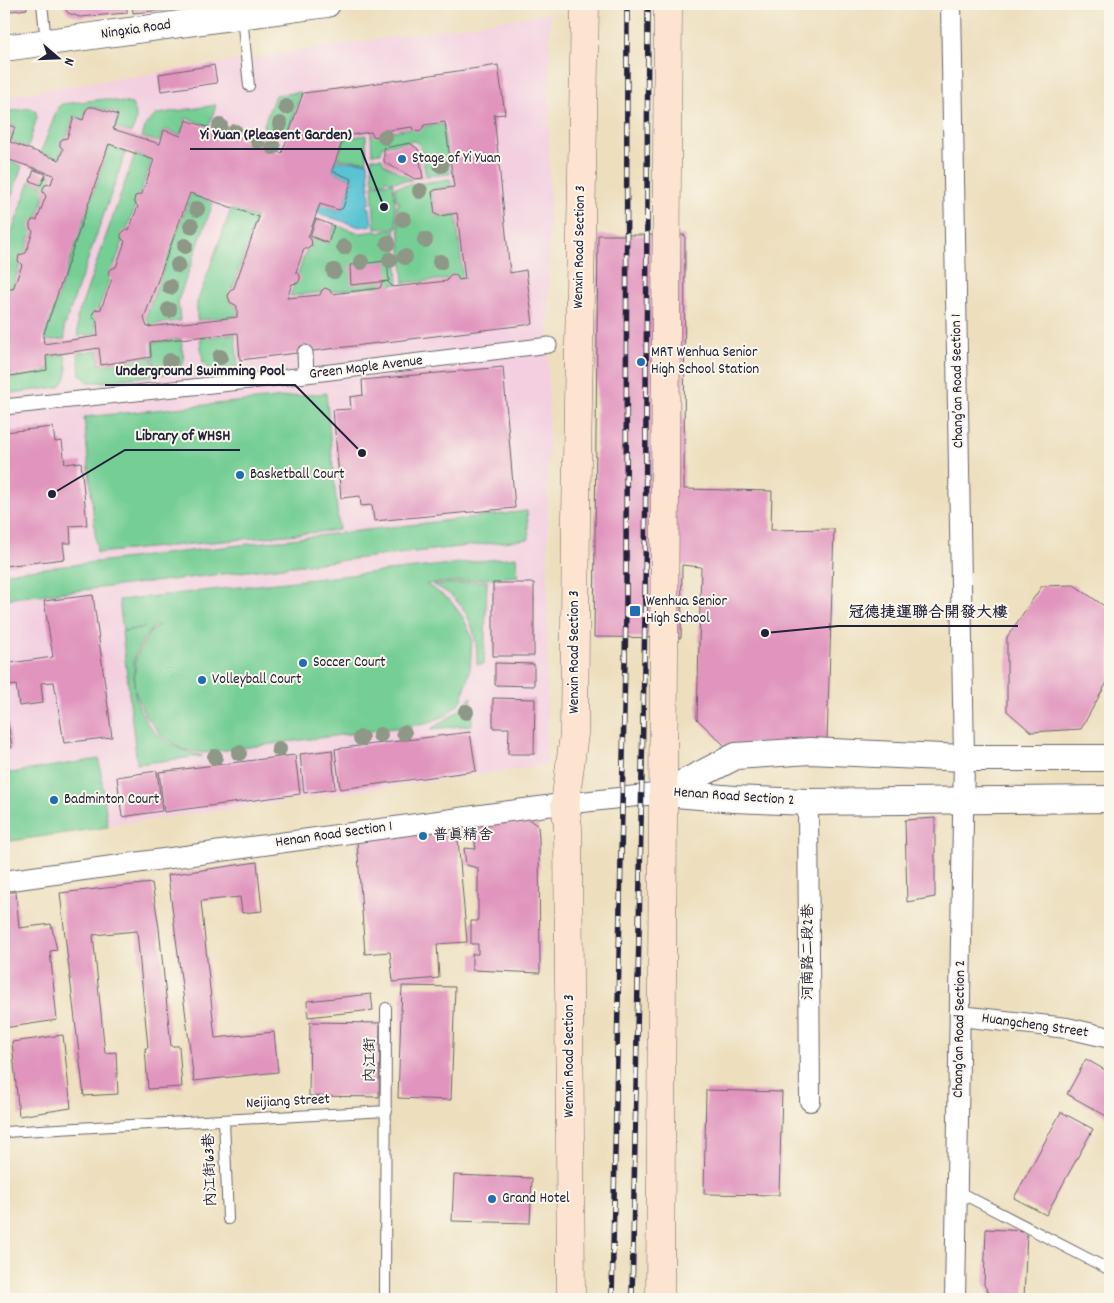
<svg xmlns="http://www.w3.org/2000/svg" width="1114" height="1303" font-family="Dekko,'LXGW WenKai TC',sans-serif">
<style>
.built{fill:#f3cfe0}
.green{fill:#75ce94;stroke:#4c7868;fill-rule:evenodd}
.water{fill:#59c3d3;stroke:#3e7287}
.building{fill:#e195be;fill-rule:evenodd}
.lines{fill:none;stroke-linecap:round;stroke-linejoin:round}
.service-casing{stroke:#696469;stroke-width:12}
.pedestrian-casing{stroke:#696469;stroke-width:17}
.minor-casing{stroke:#696469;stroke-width:22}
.tertiary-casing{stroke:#696469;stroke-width:28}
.secondary-casing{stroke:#696469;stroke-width:29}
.service{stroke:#fff;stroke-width:10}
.pedestrian{stroke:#fff;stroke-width:15}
.minor{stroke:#fff;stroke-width:20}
.tertiary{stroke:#fff;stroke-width:26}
.secondary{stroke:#fde4d0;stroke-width:28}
.rail-casing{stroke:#22223b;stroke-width:5.5}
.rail{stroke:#fbf7ec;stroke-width:4;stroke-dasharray:11;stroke-linecap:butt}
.tree{fill:#8d9887}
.poi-dot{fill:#1f6fb2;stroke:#fbf7ec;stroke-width:2}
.labels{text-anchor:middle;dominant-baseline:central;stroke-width:4;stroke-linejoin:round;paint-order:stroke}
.street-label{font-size:15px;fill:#22223b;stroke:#fbf7ec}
.poi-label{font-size:15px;fill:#22223b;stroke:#fbf7ec;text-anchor:start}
.leader{fill:none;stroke:#22223b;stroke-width:2}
.callout-dot{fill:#22223b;stroke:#fbf7ec;stroke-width:2}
.callout-label{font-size:16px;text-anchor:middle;font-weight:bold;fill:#22223b;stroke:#fbf7ec;stroke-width:4;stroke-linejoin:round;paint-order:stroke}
</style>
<rect width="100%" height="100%" fill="#fbf7ec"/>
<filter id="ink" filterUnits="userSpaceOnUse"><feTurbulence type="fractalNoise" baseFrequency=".02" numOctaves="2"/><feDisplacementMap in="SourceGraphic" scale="10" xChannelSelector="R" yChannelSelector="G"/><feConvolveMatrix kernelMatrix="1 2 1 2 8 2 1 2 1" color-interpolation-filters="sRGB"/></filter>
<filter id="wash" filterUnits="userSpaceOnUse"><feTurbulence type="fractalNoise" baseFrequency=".0096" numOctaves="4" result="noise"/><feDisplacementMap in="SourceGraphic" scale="20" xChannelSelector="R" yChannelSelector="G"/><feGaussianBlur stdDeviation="1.12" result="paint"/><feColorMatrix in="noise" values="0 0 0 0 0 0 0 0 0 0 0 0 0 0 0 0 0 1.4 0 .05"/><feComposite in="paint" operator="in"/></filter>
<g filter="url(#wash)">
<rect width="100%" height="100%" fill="#eddfbe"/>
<path class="built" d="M550,13l-3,752 -434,60 -109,17v-746z"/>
<path class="green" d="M301,92l-14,43 -24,-8 12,-32z
M105,99l27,5c6,13 5,16 -1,29l-16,-5 3,-15 -28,-7 -4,3 -3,10 -9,-3 -15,42 -18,-6 17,-45 4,-3z
M216,105l-7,21 -23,-8 -6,17 -16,-6 -5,13 -17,-5 4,-13 11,-10z
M31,108l5,4 1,5 -9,30 -17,-6 4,-15 -11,-3v-11z
M443,124l7,50 -24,2 -6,-30 -6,-5 -32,5 -1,7 -9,1 -1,-20z
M366,135l1,26 -30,-2 8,-21z
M109,146l17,6 -62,175 1,12 -19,2 -1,-6z
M135,154l17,6 -57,159 1,15 -18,2 -1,-18z
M371,158h11l1,5 29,17 -22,2 -4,-3 -1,3 -12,1z
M6,160l16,6 -18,52v-53z
M46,174l6,1 -48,136v-57l26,-73 11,4z
M450,179l2,7 -18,3 -3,2 3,23 6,3 16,-3 7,64 -59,5 -7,-78 3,-2 -4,-3 -1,-13z
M393,183l4,44 -22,2 -3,-44z
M191,194l22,9 -35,98 2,20 -31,4 -3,-8z
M231,209l25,8 -23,71 -5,8 2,7 7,4v9l-40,4v-17z
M335,225l25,8 16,-2 4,2 3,-2 12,-2 3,55 -108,12 21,-59 18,7z
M235,334l3,33 -27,3 -8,-7 -3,-25z
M181,339l3,22 -6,12 -22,2 -4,-32z
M98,350l2,15 52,-8 3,18 -52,7h-15l-8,-8 -2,-21z
M65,354c2,13 5,24 -6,33l-55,7v-15l41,-7 4,-4 -1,-11z
M326,393l13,137 -242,23 -13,-136z
M527,511l2,28 -525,60v-26z
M516,557l2,19 -92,8 24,16 14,19 8,19 -2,31 -8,31 -15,15 -22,9 -222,29 -22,-4 -20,-14 -16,-20 -11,-26c7,39 31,58 68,67l-65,8 -15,-132 23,-5 -22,4 -4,-31zM159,625l-10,8 -13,24 -2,31v-31l10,-19 10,-12z
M487,581l-3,83h-7c1,-34 -11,-66 -44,-79z
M471,697l1,28 -41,4 25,-16z
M99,759l9,68 -104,15v-68z"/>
<path class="water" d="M335,161l33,1 2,41 -4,2 4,3 2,17 -12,2 -43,-14 3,-9 19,6 4,-2 9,-29 -20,-8z"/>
<g id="blocks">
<path class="building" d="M4,4h22l1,5 -23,3z
M63,4h64v9l-47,4 -12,-4 -4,-6z
M132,4h85v1l-84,8z
M214,65l3,18 -56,8 -2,-17z
M498,65l7,49 -11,1 16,158 16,-3 7,54 -293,36 -2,-27 -88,9 1,15 -50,8 -2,-17 -53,8 1,14 -43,7v-62l5,-15 -4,-3v-4l4,-4h4l9,-24 -4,-4 1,-6 7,-2 7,-22 -3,-3v-4l2,-4h5l9,-24 -3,-4v-4l2,-3 6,-1 3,-9 -50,-17v-34l11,3 -5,15 49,18 4,-11 -3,-3v-4l2,-3 5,-1 7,-21 9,3 3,-10 3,-3h5l24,8 -5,14 47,15 4,-14 17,6 5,-16 96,33 21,-60 34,-4zM445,122l9,65 -19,3 -3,2 3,22 5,2 17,-3 8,66 -6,1 -3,-5 -4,-1 -3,2 -2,5 -54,6 -6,-6 -5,2 -2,5 -48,6 -2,-4 -5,-2 -3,2 -2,5 -33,3 5,-14 6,-1 2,-4v-4l-4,-3 8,-23h4l4,-4 -1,-6 -3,-2 12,-33 19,6 4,-2 9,-29 -20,-8 12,-35 27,-4 2,4 6,1 4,-3v-3l29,-4 1,3 6,2 3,-2 2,-5zM109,144l45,16 -12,34 -7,2 -1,6 4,4 -9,24h-4l-4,4v4l4,3 -9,26 -7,3 -1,5 4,4 -11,30 -6,1 -3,5 5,6 1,15 -54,8 -1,-8zM190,193l69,24 -25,71 -4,2 -2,6 2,6 7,4v11l-90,10 -3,-9z
M410,143l8,6 5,29 -8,1 -31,-17v-14z
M34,170l12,4 -5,11 -11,-4z
M316,219l18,7 -6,17 -18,-7z
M598,235h87l-1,254 88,2 -1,39 63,-1 -7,211 -102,6 -28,-27 4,-152 -19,-2 -1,73 -87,-1z
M387,261l2,20 -38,4 -1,-20z
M503,367l12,141 -141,13 -2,-16 -11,1 -1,-10 -19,2 -8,-88 18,-1 -1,-12 13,-2 -1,-15z
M53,427l2,15 7,-1 3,23 16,-2 6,63 -17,1 1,17h-8l2,16 -61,7v-134z
M493,583h41v73h-41z
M1074,585l36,25v67l-29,52 -50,3 -24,-21v-74l35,-51z
M93,595l19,142 -48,6 -10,-61 -13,1 2,20 -24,3 -3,-21 -12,2v-23l49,-7 -9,-56z
M495,663l39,1v22l-39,-1z
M4,697l8,51 -8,1z
M493,698l42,1 -1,55h-26l1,-26h-16z
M470,732l6,39 -136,18 -5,-40z
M332,750l3,39 -31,4 -4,-39z
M295,755l5,39 -136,18 -5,-40z
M157,771l5,40 -40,6 -5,-40z
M524,816l14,10 1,12 1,135 -68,-3v-16h6v-10h-7v-23h7v-53l-12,-3 -2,-17 12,1 -2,-12 -10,1v-14z
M935,818v79l-28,5 -2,-82z
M457,828l10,114 -30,2 2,34 -46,4 -3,-30 -25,2 -8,-113z
M257,862l5,49 -20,2 -2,-16 -39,4 14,137 59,-6 4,40 -84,9 -26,-206z
M152,883l7,45 12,118h8l3,41 -34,2 -3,-41h3l-11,-117 -44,4 12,118 11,-1 2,42 -34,2 -24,-203z
M4,892h12l3,36 32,-4 6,26 -7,1 7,69 -53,8z
M402,986l53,1 -4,113 -53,-2z
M371,994l2,16 -65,7 -1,-16z
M310,1022l70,1 -1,74 -70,-1z
M63,1035l8,73 -52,8 -7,-74z
M1086,1059l24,14v45l-43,-24z
M706,1090l76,2 -3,103 -75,-1z
M1061,1112l32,17 -47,86 -32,-17z
M454,1175l78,3 -2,45 -78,-2z
M986,1229l41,2 -3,68h-31l-9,-14z"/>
</g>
</g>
<g filter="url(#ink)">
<use href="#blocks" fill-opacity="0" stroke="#696469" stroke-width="1"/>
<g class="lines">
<defs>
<path id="service" d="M42,4l4,37
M242,16l7,70
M224,1120l4,99
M4,1132l383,-21
M957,1191l153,79
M385,1299l1,-291"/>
<path id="pedestrian" d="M305,353l1,22
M4,407l302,-32 243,-30"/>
<path id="minor" d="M951,4l13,754 -9,541
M808,802l2,299
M4,881l542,-75 118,-13
M960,1016l107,12 43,10"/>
<path id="tertiary" d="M4,48l323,-44
M664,793l72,-37 74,-5 154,7h146
M664,793l70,6 74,3 302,-3"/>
<path id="secondary" d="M571,1299l-3,-472 -3,-23 9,-70 2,-216 9,-514
M660,1299l8,-1295"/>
</defs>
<use href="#service" class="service-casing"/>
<use href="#pedestrian" class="pedestrian-casing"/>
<use href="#minor" class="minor-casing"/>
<use href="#tertiary" class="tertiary-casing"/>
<use href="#secondary" class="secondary-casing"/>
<use href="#service" class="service"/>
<use href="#pedestrian" class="pedestrian"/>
<use href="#minor" class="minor"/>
<use href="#tertiary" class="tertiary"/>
<use href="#secondary" class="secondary"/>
<defs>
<path id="rail" d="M612,1299l14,-686 1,-609
M632,1299l13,-686 3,-609"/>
</defs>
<use href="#rail" class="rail-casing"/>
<use href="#rail" class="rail"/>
</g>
<g class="tree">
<circle cx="286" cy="107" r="8"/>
<circle cx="280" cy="124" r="8"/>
<circle cx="220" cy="126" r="8"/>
<circle cx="235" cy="132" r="8"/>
<circle cx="385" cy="137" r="8"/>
<circle cx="258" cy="141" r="8"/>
<circle cx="273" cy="147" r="8"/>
<circle cx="441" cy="165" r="8"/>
<circle cx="420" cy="191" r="8"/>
<circle cx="197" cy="209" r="8"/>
<circle cx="403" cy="219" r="8"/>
<circle cx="191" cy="226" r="8"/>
<circle cx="425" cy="240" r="8"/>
<circle cx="388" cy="243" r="8"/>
<circle cx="185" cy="246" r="8"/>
<circle cx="344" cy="247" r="8"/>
<circle cx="405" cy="257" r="8"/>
<circle cx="390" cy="260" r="8"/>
<circle cx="361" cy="262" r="8"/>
<circle cx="440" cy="262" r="8"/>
<circle cx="178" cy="265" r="8"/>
<circle cx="334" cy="271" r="8"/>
<circle cx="170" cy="287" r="8"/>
<circle cx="169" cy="310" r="8"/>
<circle cx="220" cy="357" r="8"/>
<circle cx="170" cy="361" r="8"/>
<circle cx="466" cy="712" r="8"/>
<circle cx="404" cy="733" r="8"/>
<circle cx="380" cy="735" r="8"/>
<circle cx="361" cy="738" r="8"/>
<circle cx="279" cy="749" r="8"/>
<circle cx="239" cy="753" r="8"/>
<circle cx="215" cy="757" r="8"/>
</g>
</g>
<g class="poi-dot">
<circle cx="402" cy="159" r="5"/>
<circle cx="641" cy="362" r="5"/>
<circle cx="240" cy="475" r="5"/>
<rect x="629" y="605" width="12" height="12" rx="2.5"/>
<circle cx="303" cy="663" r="5"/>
<circle cx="202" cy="680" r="5"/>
<circle cx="54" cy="800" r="5"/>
<circle cx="423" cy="836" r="5"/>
<circle cx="492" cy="1199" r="5"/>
</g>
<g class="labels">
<g class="street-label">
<text transform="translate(136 30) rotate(-8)">Ningxia Road</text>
<text transform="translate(580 247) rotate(-89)">Wenxin Road Section 3</text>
<text transform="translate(366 368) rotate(-7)">Green Maple Avenue</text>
<text transform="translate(958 381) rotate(-91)">Chang’an Road Section 1</text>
<text transform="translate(575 652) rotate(-90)">Wenxin Road Section 3</text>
<text transform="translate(734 797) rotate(4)">Henan Road Section 2</text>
<text transform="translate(334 835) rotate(-8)">Henan Road Section 1</text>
<text transform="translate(809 952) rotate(-90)">河南路二段2巷</text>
<text transform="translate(1035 1026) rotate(8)">Huangcheng Street</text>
<text transform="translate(960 1029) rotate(-89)">Chang’an Road Section 2</text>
<text transform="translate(570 1056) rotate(-90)">Wenxin Road Section 3</text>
<text transform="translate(371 1060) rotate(-90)">內江街</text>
<text transform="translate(288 1102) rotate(-3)">Neijiang Street</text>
<text transform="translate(211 1170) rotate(-92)">內江街63巷</text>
</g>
<g class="poi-label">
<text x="412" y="159">Stage of Yi Yuan</text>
<text x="651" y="353">MRT Wenhua Senior<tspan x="651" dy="17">High School Station</tspan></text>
<text x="250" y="475">Basketball Court</text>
<text x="646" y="602">Wenhua Senior<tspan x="646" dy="17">High School</tspan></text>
<text x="313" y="663">Soccer Court</text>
<text x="212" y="680">Volleyball Court</text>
<text x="64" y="800">Badminton Court</text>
<text x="433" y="836">普真精舍</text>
<text x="502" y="1199">Grand Hotel</text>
</g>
</g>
<path class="leader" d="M384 207L361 149H190M362 453L295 385H105M52 494L125 450H240M765 633L838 626H1018"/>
<g class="callout-dot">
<circle cx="384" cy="207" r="5"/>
<circle cx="362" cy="453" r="5"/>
<circle cx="52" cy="494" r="5"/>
<circle cx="765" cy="633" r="5"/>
</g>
<g class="callout-label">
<text x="276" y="139">Yi Yuan (Pleasent Garden)</text>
<text x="200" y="375">Underground Swimming Pool</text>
<text x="183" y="440">Library of WHSH</text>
<text x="928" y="617">冠德捷運聯合開發大樓</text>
</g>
<rect width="1114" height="1303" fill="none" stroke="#fbf7ec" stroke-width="20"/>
<g transform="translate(58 58) rotate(109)" stroke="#fbf7ec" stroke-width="4" paint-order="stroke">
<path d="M0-4L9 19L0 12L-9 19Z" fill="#22223b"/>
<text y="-8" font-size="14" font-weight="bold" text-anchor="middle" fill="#22223b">N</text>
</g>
</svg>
